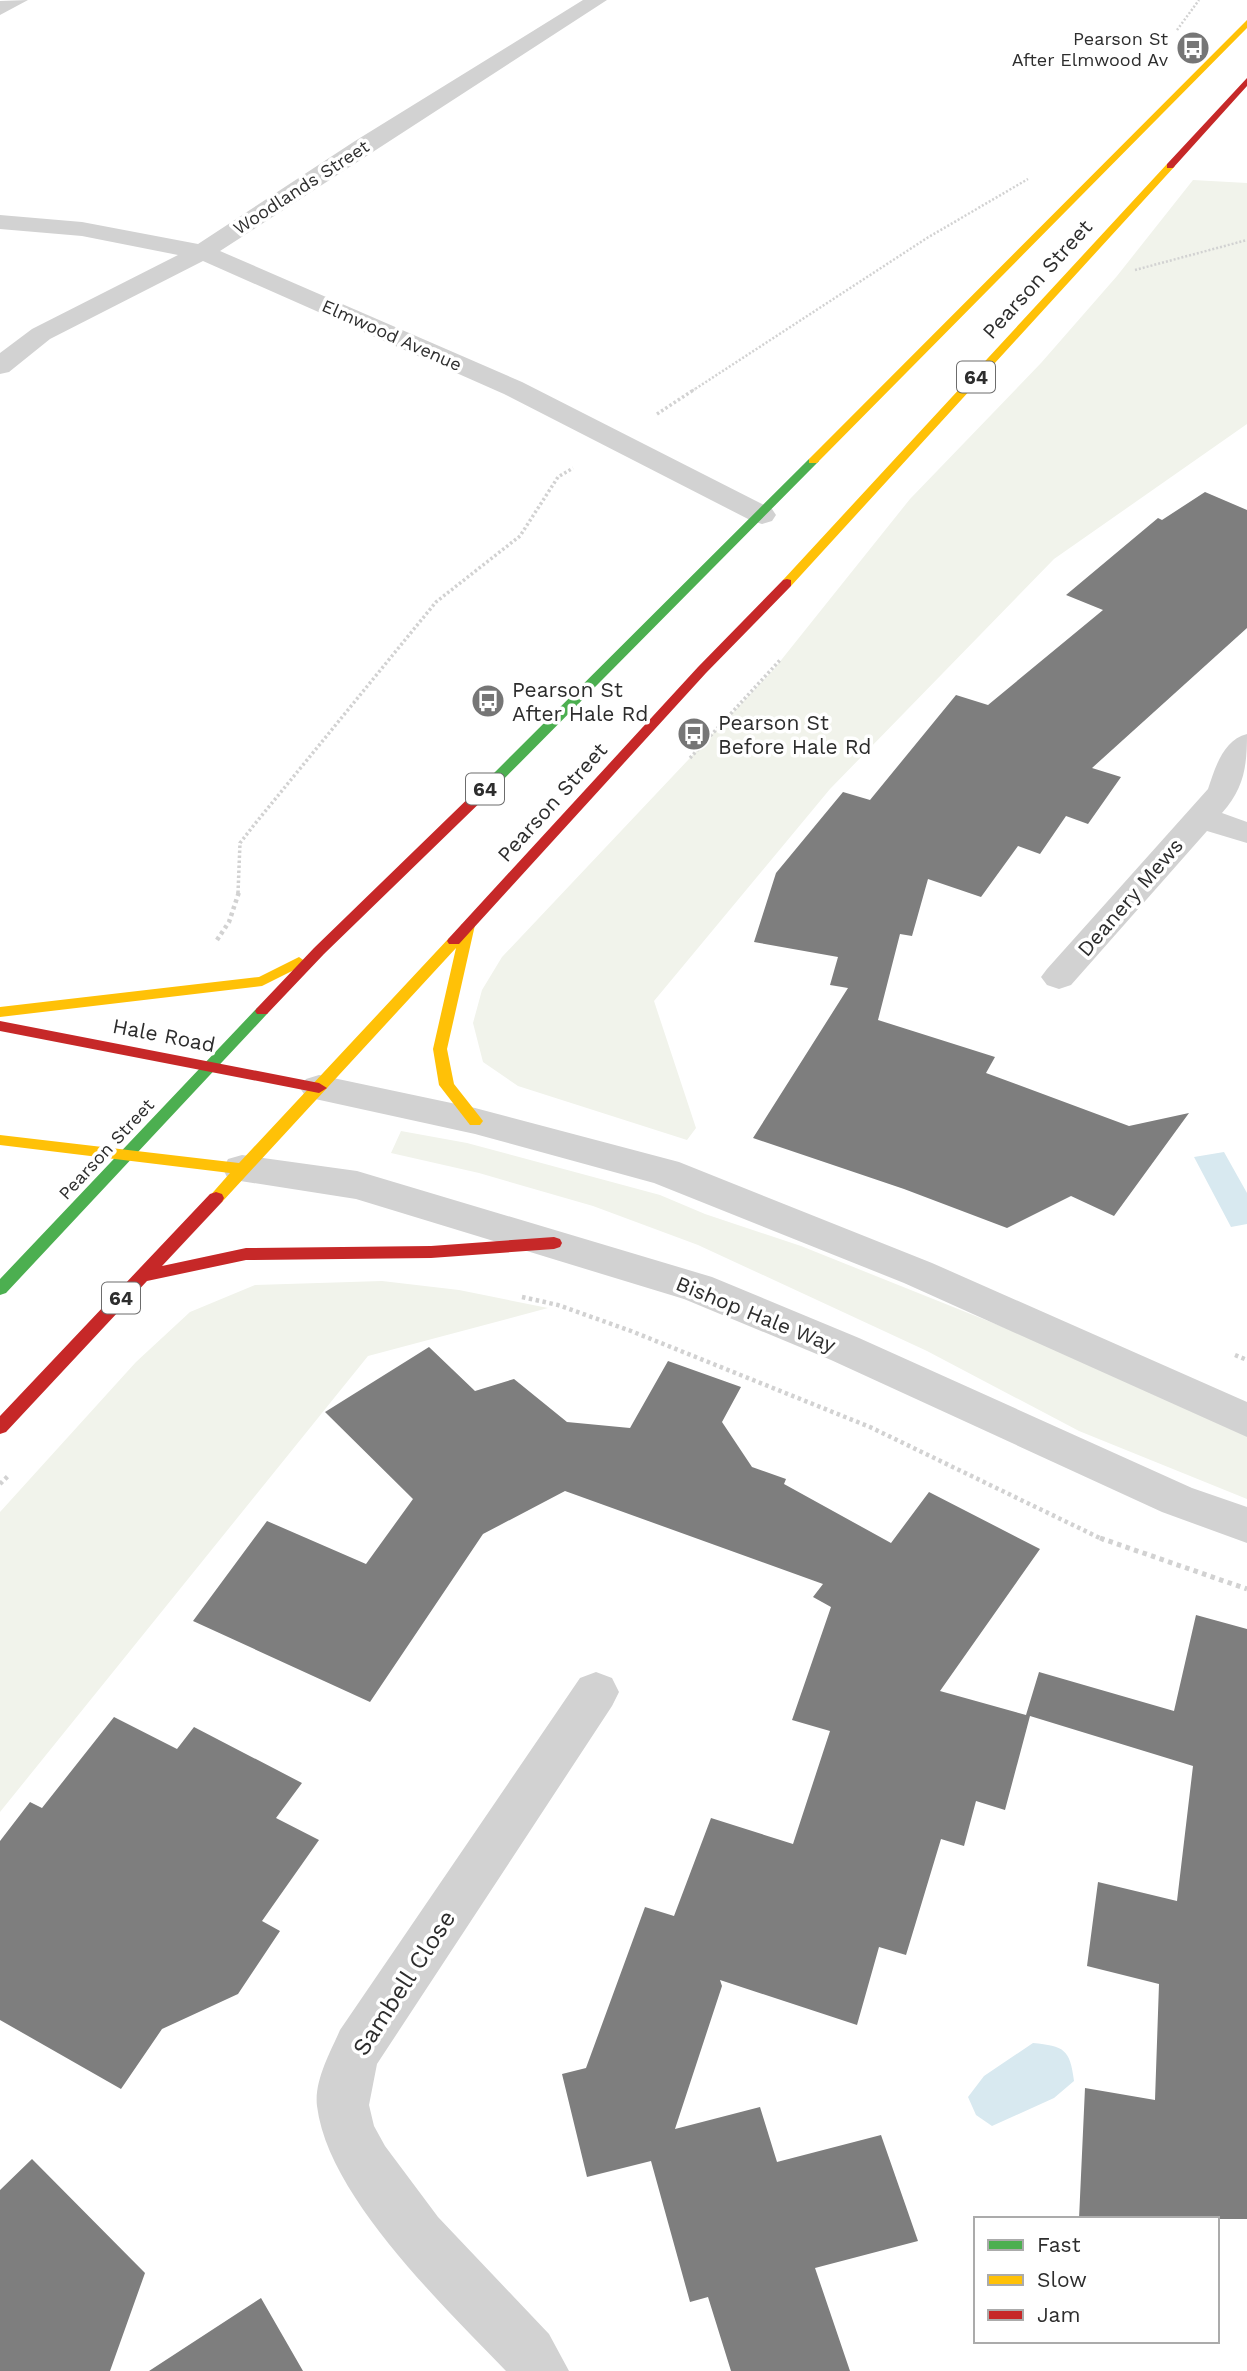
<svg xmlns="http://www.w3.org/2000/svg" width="1247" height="2371" font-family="'Work Sans',sans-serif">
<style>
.green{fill:#f1f3eb}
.water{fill:#d8e9f0}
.building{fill:#7e7e7e}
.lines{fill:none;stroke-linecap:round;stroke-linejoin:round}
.path-far3{stroke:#d2d2d2;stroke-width:2.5;stroke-dasharray:2 2;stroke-linecap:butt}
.path-far2{stroke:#d2d2d2;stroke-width:3.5;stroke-dasharray:2.5 2.5;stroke-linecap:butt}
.path-far1{stroke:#d2d2d2;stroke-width:4.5;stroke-dasharray:3.5 3.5;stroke-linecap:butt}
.path{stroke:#d2d2d2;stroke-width:5;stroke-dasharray:4.5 4.5;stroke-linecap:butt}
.street{fill:#d2d2d2;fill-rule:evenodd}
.fast{fill:#4caf50;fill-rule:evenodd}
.slow{fill:#ffc107;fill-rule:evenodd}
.jam{fill:#c62828;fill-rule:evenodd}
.labels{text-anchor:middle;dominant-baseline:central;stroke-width:7;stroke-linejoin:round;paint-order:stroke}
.far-poi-label{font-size:18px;fill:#2d2d2d;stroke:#fff;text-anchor:end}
.far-street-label{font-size:18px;fill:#2d2d2d;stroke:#fff}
.shield{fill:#fff;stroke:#6c6c6c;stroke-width:2}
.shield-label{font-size:19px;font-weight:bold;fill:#2d2d2d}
.street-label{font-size:21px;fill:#2d2d2d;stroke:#fff}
.poi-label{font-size:21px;fill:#2d2d2d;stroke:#fff;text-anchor:start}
.near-street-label{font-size:24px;fill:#2d2d2d;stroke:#fff}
</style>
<rect width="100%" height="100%" fill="#fff"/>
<path class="green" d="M1193,180l54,3v241l-193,135 -224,230 -176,212 42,127 -9,12 -169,-54 -35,-24 -10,-39 9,-33 20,-33 272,-288 136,-170 131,-136 76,-87z
M401,1131l66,12 193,52 45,19 96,32 247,99 199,89v65l-168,-68 -152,-80 -229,-106 -105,-39 -114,-33 -88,-20z
M382,1281l77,9 89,18 -180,48 -368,456v-300l136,-150 54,-50 65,-27z"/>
<path class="water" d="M1224,1152l23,41v31l-16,3 -37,-70z
M1033,2043c31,3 37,6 41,38l-20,17 -62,28 -16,-11 -8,-18 16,-21z"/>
<path class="building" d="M1205,492l42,18v118l-155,140 29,9 -33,47 -22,-8 -26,38 -22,-8 -37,51 -53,-18 -16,57 -12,-2 -22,86 117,37 -9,16 143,53 60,-13 -75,103 -43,-20 -64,32 -103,-39 -151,-51 95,-150 -18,-3 8,-28 -84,-15 22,-69 67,-81 27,8 86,-105 32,10 115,-95 -37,-15 92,-77 4,2z
M429,1347l46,44 39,-12 53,43 63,6 38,-67 73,26 -19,35 30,45 34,12 -2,5 107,59 38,-51 111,57 -100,142 86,24 13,-43 135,39 22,-96 51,14v590h-168l6,-131 70,12 4,-116 -72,-18 11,-84 79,19 16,-135 -163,-50 -25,94 -29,-9 -12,45 -23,-7 -35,116 -27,-8 -22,78 -137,-45 2,6 -47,143 85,-22 17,55 104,-27 37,106 -103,27 35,103h-119l-23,-74 -18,5 -39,-141 -64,16 -25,-103 24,-6 59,-161 29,9 37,-98 82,26 37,-113 -38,-11 39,-113 -18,-10 10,-13 -258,-93 -82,43 -113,168 -177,-81 74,-100 99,43 47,-65 -88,-87z
M114,1717l63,32 17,-22 108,56 -26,35 43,22 -57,81 18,10 -42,63 -76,35 -41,60 -121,-69v-179l30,-39 12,6z
M32,2159l113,114 -35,98h-110v-181z
M261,2298l42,73h-154z"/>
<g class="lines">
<path class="path-far3" d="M1177,30l22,-30
M1135,270l112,-30
M692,391l235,-153 101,-59"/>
<path class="path-far2" d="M657,414l38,-25
M690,758l91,-99
M238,893l2,-50 14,-18 182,-223 84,-66 38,-59 15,-9"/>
<path class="path-far1" d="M217,940l12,-18 10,-30
M522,1297l36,8 73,26 239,96 234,113
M1235,1355l12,5
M0,1484l8,-8"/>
<path class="path" d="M1100,1538l147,51"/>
<path class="street" d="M28,0l-28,15v-14z
M583,0h24l-387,251 302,131 250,127 4,6 -4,6 -10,3 -10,-3 -248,-127 -301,-133 -153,78 -41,33 -9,2v-21l32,-24 146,-74 -96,-19 -82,-7v-14l82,7 116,22 157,-103z
M1247,734c0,33 -3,54 -25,79l25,9v21l-40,-12 -136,154 -12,4 -12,-4 -6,-8 6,-8 161,-180c7,-21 15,-49 39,-55z
M319,1075l156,33 204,54 253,101 315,139v35l-343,-154 -250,-100 -179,-49 -169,-37 -6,-9 6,-9z
M242,1155l115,16 355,106 147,61 333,150 55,19v36l-85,-31 -331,-152 -147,-61 -328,-100 -128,-20 -5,-10 5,-10z
M596,1672l16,6 7,14 -7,14 -235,358 -8,41 5,21 11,20 53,71 111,117 20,37h-63c-61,-64 -178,-174 -189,-265 -3,-25 13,-53 23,-76l240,-352z"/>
<path class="fast" d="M813,458l6,3 -2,2 -324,327h-10v-6l326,-325z
M262,1006l5,2 2,3 -2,3 -261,279 -6,2v-16l257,-271z"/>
<path class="slow" d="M1247,20v8l-430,435h-8v-4z
M1167,164l8,2 -384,420h-8v-6z
M468,920l7,5 -28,124 7,35 26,33 3,4 -3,4h-10l-31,-40 -6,-36 23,-101 -234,254h-12l-2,-4 22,-25 -230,-28v-10l239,28 210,-225 9,-1 3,-12z
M299,957l7,5 -2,3 -42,21 -262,31v-10l259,-30z"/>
<path class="jam" d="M1247,78v8l-74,82h-6v-4z
M787,579l4,1v6l-85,87 -247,271h-10l-2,-3 2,-3 249,-271 85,-87z
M488,783l5,1v6l-169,164 -57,60h-10l-2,-3 2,-3 57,-60 169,-164z
M0,1021l319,62 8,5 -8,5 -319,-62z
M216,1192l6,2 2,4 -2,4 -60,64 84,-18 185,-2 123,-9 6,2 2,4 -2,4 -6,2 -123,9 -185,2 -99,21 -141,151 -6,2v-18l210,-222z"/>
</g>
<defs>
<symbol id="bus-disc" viewBox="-11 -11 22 22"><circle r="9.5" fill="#767676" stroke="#fff"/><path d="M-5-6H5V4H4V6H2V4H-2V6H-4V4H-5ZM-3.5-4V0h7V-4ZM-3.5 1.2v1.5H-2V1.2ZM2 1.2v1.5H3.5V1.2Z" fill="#fff"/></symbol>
</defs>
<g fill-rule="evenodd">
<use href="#bus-disc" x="1174" y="29" width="38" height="38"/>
<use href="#bus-disc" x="469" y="682" width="38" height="38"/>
<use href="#bus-disc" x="675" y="715" width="38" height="38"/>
</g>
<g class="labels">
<g class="far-poi-label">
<text x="1168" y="38">Pearson St<tspan x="1168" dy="21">After Elmwood Av</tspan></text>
</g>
<g class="far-street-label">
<text transform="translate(301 187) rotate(-33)">Woodlands Street</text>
<text transform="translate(392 335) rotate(24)">Elmwood Avenue</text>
<text transform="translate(106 1149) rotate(-47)">Pearson Street</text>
</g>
<g class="shield">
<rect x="957" y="361.5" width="38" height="31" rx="5"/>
<rect x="466" y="773.5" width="38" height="31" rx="5"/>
<rect x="102" y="1282.5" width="38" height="31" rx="5"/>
</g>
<g class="shield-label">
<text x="976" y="377">64</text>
<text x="485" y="789">64</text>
<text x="121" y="1298">64</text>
</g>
<g class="street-label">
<text transform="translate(1037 279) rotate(-48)">Pearson Street</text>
<text transform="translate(552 802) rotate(-48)">Pearson Street</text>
<text transform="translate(1130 897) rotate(-49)">Deanery Mews</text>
<text transform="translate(164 1035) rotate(11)">Hale Road</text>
<text transform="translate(756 1314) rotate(22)">Bishop Hale Way</text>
</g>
<g class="poi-label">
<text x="512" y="689">Pearson St<tspan x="512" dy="24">After Hale Rd</tspan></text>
<text x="718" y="722">Pearson St<tspan x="718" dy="24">Before Hale Rd</tspan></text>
</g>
<g class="near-street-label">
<text transform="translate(404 1983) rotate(-57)">Sambell Close</text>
</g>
</g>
<rect x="974" y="2217" width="245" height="126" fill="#ffffff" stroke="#ababab" stroke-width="2"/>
<rect x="988" y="2240" width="35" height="10" fill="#4caf50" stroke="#ababab" stroke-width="2"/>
<text x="1037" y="2252" font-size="21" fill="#2d2d2d">Fast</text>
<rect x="988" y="2275" width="35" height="10" fill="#ffc107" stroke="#ababab" stroke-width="2"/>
<text x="1037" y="2287" font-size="21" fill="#2d2d2d">Slow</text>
<rect x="988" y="2310" width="35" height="10" fill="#c62828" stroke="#ababab" stroke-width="2"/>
<text x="1037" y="2322" font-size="21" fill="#2d2d2d">Jam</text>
</svg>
